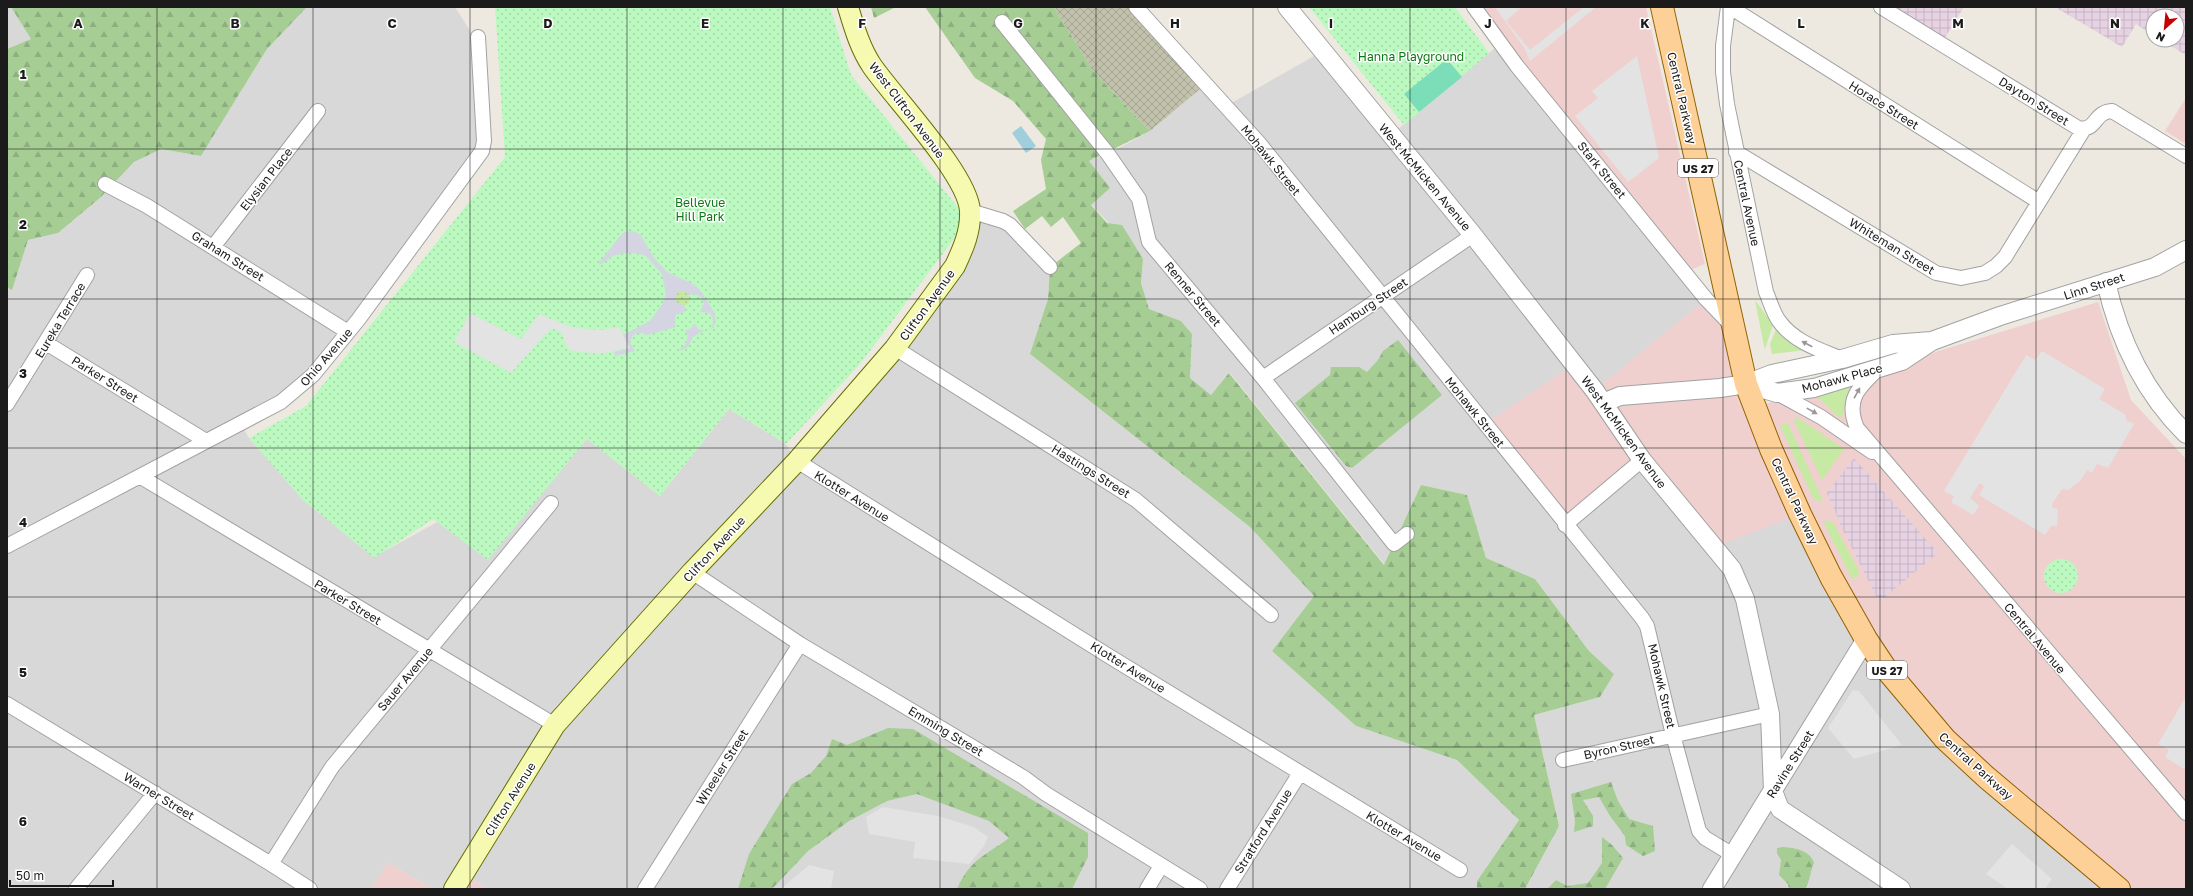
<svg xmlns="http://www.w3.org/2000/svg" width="2193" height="896" font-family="'Golos Text',sans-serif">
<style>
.residential{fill:#d9d8d8}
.commercial{fill:#efd0ce}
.industrial{fill:url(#industrial-grid)}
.construction{fill:url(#construction-cross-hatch)}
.grass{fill:#c6e9a4}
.forest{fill:url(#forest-firs)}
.park{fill:url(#park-dots)}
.garden{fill:url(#garden-dots)}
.pitch{fill:#7cdeb8}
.parking{fill:#e3e3e3}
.plaza{fill:#d4d4e2}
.water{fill:#9fcedc}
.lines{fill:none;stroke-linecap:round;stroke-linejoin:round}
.minor-casing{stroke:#a2a2a2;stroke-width:16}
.tertiary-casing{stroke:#a2a2a2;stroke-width:20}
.secondary-casing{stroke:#657004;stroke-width:22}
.primary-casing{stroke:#926100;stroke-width:24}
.minor{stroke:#fff;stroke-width:14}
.tertiary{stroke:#fff;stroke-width:18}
.secondary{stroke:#f6fab1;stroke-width:20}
.primary{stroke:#fcd096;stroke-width:22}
.oneway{fill:#989898}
.grid{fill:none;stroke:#1b1b1b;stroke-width:1;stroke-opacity:0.55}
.labels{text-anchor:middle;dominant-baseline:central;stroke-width:3;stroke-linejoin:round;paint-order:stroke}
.shield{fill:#fff;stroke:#5f5f5f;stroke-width:1}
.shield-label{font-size:11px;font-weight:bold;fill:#1b1b1b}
.park-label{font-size:12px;fill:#0a7813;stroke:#fff}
.street-label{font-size:12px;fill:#1b1b1b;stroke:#fff}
.grid-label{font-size:13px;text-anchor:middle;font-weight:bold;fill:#1b1b1b;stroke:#fff;stroke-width:3;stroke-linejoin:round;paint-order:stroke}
</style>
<defs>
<pattern id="industrial-grid" width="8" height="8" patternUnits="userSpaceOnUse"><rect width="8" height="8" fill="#e6d2e2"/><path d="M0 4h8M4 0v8" fill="none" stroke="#c5b4c1"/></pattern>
<pattern id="construction-cross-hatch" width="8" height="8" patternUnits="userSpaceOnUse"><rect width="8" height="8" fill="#c1c1ac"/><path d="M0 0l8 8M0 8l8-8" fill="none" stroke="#a5a593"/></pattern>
<pattern id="forest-firs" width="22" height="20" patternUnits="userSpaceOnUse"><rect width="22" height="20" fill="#a5cd94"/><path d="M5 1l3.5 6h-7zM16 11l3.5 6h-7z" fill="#8daf7f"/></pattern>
<pattern id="park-dots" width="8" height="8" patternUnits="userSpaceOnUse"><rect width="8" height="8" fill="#bbf9c0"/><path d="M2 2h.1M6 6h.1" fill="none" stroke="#a0d5a4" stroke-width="1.8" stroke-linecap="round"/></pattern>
<pattern id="garden-dots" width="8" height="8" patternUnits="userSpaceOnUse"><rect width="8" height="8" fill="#c6e9a4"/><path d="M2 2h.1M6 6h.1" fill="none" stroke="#aac78d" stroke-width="1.8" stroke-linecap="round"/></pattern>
</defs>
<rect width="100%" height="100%" fill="#ede9e0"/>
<path class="residential" d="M7,7h4l20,32 -24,10z
M307,7h148l24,38 5,96 -171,234 -72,49 8,14 54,62 71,57 213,-118 73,57 69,-87 57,35 10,17 159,-195 15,-55 17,4 63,52 -2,32 -17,56 219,172 64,69 -42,55 84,75 101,34 62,60 -42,61v8h-989l-24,-15 -10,15h-21l-45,-26 -16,26h-365v-602l5,2 16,-49 30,-7 43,-36 33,-35 27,-13 40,7 66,-107z
M1495,48l206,256 -106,87 47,69 158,54 319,375h-594l34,-63 -25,-111 66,-18 14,-23 -25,-23 -54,-72 -49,-21 -19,-63 -46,-10 -36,80 -155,-192 -19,22 -21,-17 2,-44 -11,-13 -32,-12 -8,-26 2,-24 -52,-55 -3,-43 20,-7 42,-23 56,-47 20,22 97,-55 68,84z"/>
<path class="commercial" d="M1480,7h166l59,257 -17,7 -173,-214z
M2186,98v46l-21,-13z
M1706,299l29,31 65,184 -86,33 -72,-87 -77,65 -80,-101 89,-60 21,26z
M2098,302l33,98 55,59v430h-61l-174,-150 -97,-126 -95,-207z
M388,863l45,26h-62z
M464,874l24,15h-34z"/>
<path class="industrial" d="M1881,7h83l-23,37z
M2055,7h131v48l-25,-15h16v-24h-24v19l-17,-11 -14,23z
M1854,458l84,95 -59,49 -36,-72 -16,-37z"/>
<path class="construction" d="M1057,7h79l70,77 -56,47 -57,-60 -38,-62z"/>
<path class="grass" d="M1755,300l18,25 -8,24 -1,-3z
M1776,329l31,21 -35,4 -2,-10z
M1853,385l-6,7 -4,23 -3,3 -23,-21z
M1796,418l4,1 44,30 -22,31 -28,-59z
M1785,423h3l35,78 -9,-1 -34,-74z
M1823,521l10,1 26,49 -1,5 -6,3z"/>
<path class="forest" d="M11,7h296l-40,42 -66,107 -40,-7 -27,13 -33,35 -43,36 -30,7 -16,50 -5,-3v-238l24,-10z
M871,7h25l-22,11z
M925,7h132l-2,2 38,62 57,60 -61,30 21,27 -19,17 16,18 15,2 21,34 -2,24 8,26 32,12 11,13 -2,44 21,17 18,-22 155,192 37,-80 46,10 19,63 49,21 54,72 25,23 -14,23 -66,18 25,111 -34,63h-48v-8l42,-61 -62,-60 -101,-34 -84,-75 42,-55 -64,-69 -220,-173 18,-55 2,-32 31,-24 -18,-26 -12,10 -9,-11 -17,13 -12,-18 33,-22 -5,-29 5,-21 -33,-38 -38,-23z
M1398,340l44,55 -90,73 -6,-2 -51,-63 35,-28 1,-8h28l8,5 11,-12 5,-9z
M888,728l25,1 175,104v24l-16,32h-115c13,-30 28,-33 52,-51l-20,-17 -72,-27 -30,7 -38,20 -41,30 -36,38h-34l11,-35 43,-70 19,-11 15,-17 6,-17 15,6z
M1611,782l7,19 11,18 24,7 2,25 -12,5 -17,-11 -1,-9 -15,-20 -11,-19 -16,3 10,16v10l-19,6 1,-11 -4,-27z
M1602,837l10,8 11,13 -18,31h-58l9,-9 11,6 21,-3 14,-20z
M1783,847c12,1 27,3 31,16 -4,9 -4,18 -9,26h-16l-1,-5 -9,-9 2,-15 -4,-7v-5z"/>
<path class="park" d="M495,7h335l21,68 117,145 -108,144 -74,80 -57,-35 -69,87 -73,-57 -99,121 -55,-41 -59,39 -71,-58 -54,-62 57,-32 199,-249z
M1309,7h146l34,46 -85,72z
M2044 576a17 17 0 1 1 34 0a17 17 0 1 1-34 0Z"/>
<path class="garden" d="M674 298a8 8 0 1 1 16 0a8 8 0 1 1-16 0Z"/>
<path class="pitch" d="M1447,59l15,18 -43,35 -15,-18z"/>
<path class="parking" d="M1495,7h27l-16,14 24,29 54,-43h12l-66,54 -5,-12z
M1637,56l22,102 -31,24 -53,-66 23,-18 -6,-7z
M470,313l51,26 18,-25 29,12 16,3 16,1 19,-3 12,21 -32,6 -25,-3 -6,-2 -7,-17 -10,-4 -40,45 -57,-31z
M2042,351l63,38 -6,10 27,16v5l8,4 -26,44 -11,-4 -5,9 -5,-3 -6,10 -13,10 -6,-1 -10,15 1,4 5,1 -1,17h-6l-6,9 -66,-40 5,-8 -2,-3h-3l-9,14 9,8 -6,9 -22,-13 3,-6 -10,-5 82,-136 9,5z
M1853,690l6,1 43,54 -48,14 -26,-31z
M2184,700l2,1v65l-2,3 -19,-12 4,-7 -11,-6z
M883,807l55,9 36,11 14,10 -4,9 -15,18 -56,-6 2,-16 -46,-8 -3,-17z
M2012,844l40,35 -7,10h-37l-22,-15z
M809,865l25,6 -3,18h-50z"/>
<path class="plaza" d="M633,231l7,3 14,24 13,14 28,13 5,5 14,22 2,10 -4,7 -11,3 -8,5 -5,10 -11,5 8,-7 3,-9 -3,-5 6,-3 3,-5 4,6 6,2 6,-1 4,-8 -4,-9 -10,-1 4,-9 -3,-6 -6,-3 -6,1 -5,-4h-5l-4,6 2,6 7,2 2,6 -10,4 -2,7 2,5 -29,8 -5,-2h-6l-4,4 -2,6 5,8 -20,5 -1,-4 16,-4 -7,-13 27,-14 13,-18 3,-9 -4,-20 -16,-18 -9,-3h-14l-10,3 -13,9 -1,-2 22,-28 4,-3z"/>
<path class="water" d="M1021,126l15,20 -10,7 -14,-20z"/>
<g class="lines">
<defs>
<path id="minor" d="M1136,7l123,136 383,475 5,8 26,109 26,96 6,7 28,17
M1474,7l43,59 189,233 25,26
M1728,7l-5,39v26l4,32 39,188c4,9 7,21 13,29 15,21 41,29 63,38
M1730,7l309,195
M1881,7l197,121c19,4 15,-16 34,-17l74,45
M1002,22l106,132 31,45 10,43 114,136 131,166 13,-10
M1736,152l200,121 25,5 24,-5 11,-7 9,-9 79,-128
M105,184l42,22 201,126
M970,211l33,10 7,4 40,42
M213,247l105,-136
M46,343l160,98
M895,348l241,152 135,115
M1878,369c-20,19 -33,31 -21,59l329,385
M1263,378l210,-143
M1777,393l44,24 51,35
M7,404l80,-129
M797,461l315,197 348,212
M141,477l414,248
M1565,525l77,-65
M7,546l274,-144 32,-27 45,-55 124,-169 2,-10 -6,-104
M692,572l108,72 223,133 23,17 154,95
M7,704l264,160 39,25
M1563,760l207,-46
M271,864l61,-97 219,-264
M76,889l79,-96
M645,889l155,-245
M1147,889l14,-23
M1227,889l73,-116"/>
<path id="tertiary" d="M1287,7l186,228 122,156 47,69 90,109 13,30 25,115 3,77 7,18 121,80
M2106,282c13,58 38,110 80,152
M1746,384l31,9 37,-5 88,-27 30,-20 68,-25 155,-49 31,-17
M1603,403l17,-7 100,-8 26,-4 26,-10 70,-15 51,-15 38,-3
M1712,889l154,-250"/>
<path id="secondary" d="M454,889l101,-164 137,-153 105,-111 98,-113 60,-82c8,-17 16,-35 15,-55 -2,-36 -75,-112 -98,-145 -12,-18 -18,-39 -24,-59"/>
<path id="primary" d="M1662,7l84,377 25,65 29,65 31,63 35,62 20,30 59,70 41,38 133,112"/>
</defs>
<use href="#minor" class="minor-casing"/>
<use href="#tertiary" class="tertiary-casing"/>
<use href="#secondary" class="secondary-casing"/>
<use href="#primary" class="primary-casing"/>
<use href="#minor" class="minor"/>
<use href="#tertiary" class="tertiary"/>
<use href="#secondary" class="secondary"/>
<use href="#primary" class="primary"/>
</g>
<defs><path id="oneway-solid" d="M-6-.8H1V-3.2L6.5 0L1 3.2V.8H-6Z"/></defs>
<g class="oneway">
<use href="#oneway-solid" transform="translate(1807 344) rotate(-152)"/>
<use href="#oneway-solid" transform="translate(1857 393) rotate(-61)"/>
<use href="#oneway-solid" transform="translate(1812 411) rotate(29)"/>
</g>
<path class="grid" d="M157,7v882M313,7v882M470,7v882M627,7v882M783,7v882M940,7v882M1096,7v882M1253,7v882M1410,7v882M1566,7v882M1723,7v882M1880,7v882M2036,7v882M7,149h2179M7,299h2179M7,448h2179M7,597h2179M7,747h2179"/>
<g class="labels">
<g class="shield">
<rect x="1678" y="159" width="40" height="18" rx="3"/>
<rect x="1867" y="661" width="40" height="18" rx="3"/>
</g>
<g class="shield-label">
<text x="1698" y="168">US 27</text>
<text x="1887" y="670">US 27</text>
</g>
<g class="park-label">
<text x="1411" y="56">Hanna Playground</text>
<text x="700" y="202">Bellevue<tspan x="700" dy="14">Hill Park</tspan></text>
</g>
<g class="street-label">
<text transform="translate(1682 98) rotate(77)">Central Parkway</text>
<text transform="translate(2034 101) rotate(32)">Dayton Street</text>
<text transform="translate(1884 105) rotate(32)">Horace Street</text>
<text transform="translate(907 110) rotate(53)">West Clifton Avenue</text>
<text transform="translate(1271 160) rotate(51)">Mohawk Street</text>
<text transform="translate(1602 170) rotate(51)">Stark Street</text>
<text transform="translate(1425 177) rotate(50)">West McMicken Avenue</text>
<text transform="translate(266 179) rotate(-52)">Elysian Place</text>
<text transform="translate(1747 203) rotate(78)">Central Avenue</text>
<text transform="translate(1892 246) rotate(31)">Whiteman Street</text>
<text transform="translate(228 256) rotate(32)">Graham Street</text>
<text transform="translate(2094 286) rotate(-18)">Linn Street</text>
<text transform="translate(1193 294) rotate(50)">Renner Street</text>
<text transform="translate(927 305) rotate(-54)">Clifton Avenue</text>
<text transform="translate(1368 306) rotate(-34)">Hamburg Street</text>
<text transform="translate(60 320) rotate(-59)">Eureka Terrace</text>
<text transform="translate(326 357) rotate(-49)">Ohio Avenue</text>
<text transform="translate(1842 378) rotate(-15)">Mohawk Place</text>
<text transform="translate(105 379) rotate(32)">Parker Street</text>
<text transform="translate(1475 412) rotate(51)">Mohawk Street</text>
<text transform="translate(1624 432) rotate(54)">West McMicken Avenue</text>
<text transform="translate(1091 471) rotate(32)">Hastings Street</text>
<text transform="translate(852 496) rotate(32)">Klotter Avenue</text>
<text transform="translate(1795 501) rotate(65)">Central Parkway</text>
<text transform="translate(714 549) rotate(-47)">Clifton Avenue</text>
<text transform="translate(348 602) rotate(31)">Parker Street</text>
<text transform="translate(2035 638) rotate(50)">Central Avenue</text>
<text transform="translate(1128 667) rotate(32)">Klotter Avenue</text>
<text transform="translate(405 679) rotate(-50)">Sauer Avenue</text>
<text transform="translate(1662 686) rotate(77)">Mohawk Street</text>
<text transform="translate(946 731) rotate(31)">Emming Street</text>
<text transform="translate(1619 747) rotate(-13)">Byron Street</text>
<text transform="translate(1790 764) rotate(-58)">Ravine Street</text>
<text transform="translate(1976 766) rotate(42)">Central Parkway</text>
<text transform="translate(722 767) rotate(-58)">Wheeler Street</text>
<text transform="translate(159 796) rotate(31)">Warner Street</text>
<text transform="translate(510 799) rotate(-58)">Clifton Avenue</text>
<text transform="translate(1263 831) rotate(-58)">Stratford Avenue</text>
<text transform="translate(1404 836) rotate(31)">Klotter Avenue</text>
</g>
</g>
<g class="grid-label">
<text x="78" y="28">A</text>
<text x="235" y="28">B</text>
<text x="392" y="28">C</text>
<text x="548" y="28">D</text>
<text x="705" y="28">E</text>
<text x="862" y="28">F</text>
<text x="1018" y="28">G</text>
<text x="1175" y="28">H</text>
<text x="1331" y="28">I</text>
<text x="1488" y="28">J</text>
<text x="1645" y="28">K</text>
<text x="1801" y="28">L</text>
<text x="1958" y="28">M</text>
<text x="2115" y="28">N</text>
<text x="23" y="79">1</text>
<text x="23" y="229">2</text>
<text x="23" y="378">3</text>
<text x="23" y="527">4</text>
<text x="23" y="677">5</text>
<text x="23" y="826">6</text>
</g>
<rect width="2193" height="896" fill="none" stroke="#1b1b1b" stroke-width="16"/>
<g transform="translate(2165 28) rotate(207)"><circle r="19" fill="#ffffff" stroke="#a4a4a4"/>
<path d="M0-3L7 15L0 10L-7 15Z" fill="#c60000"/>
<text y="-6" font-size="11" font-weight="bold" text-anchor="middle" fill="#1b1b1b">N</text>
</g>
<path d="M10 880v6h103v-6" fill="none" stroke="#1b1b1b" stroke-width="2"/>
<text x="16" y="880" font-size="12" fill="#1b1b1b" stroke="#ffffff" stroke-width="3" paint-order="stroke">50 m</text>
</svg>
